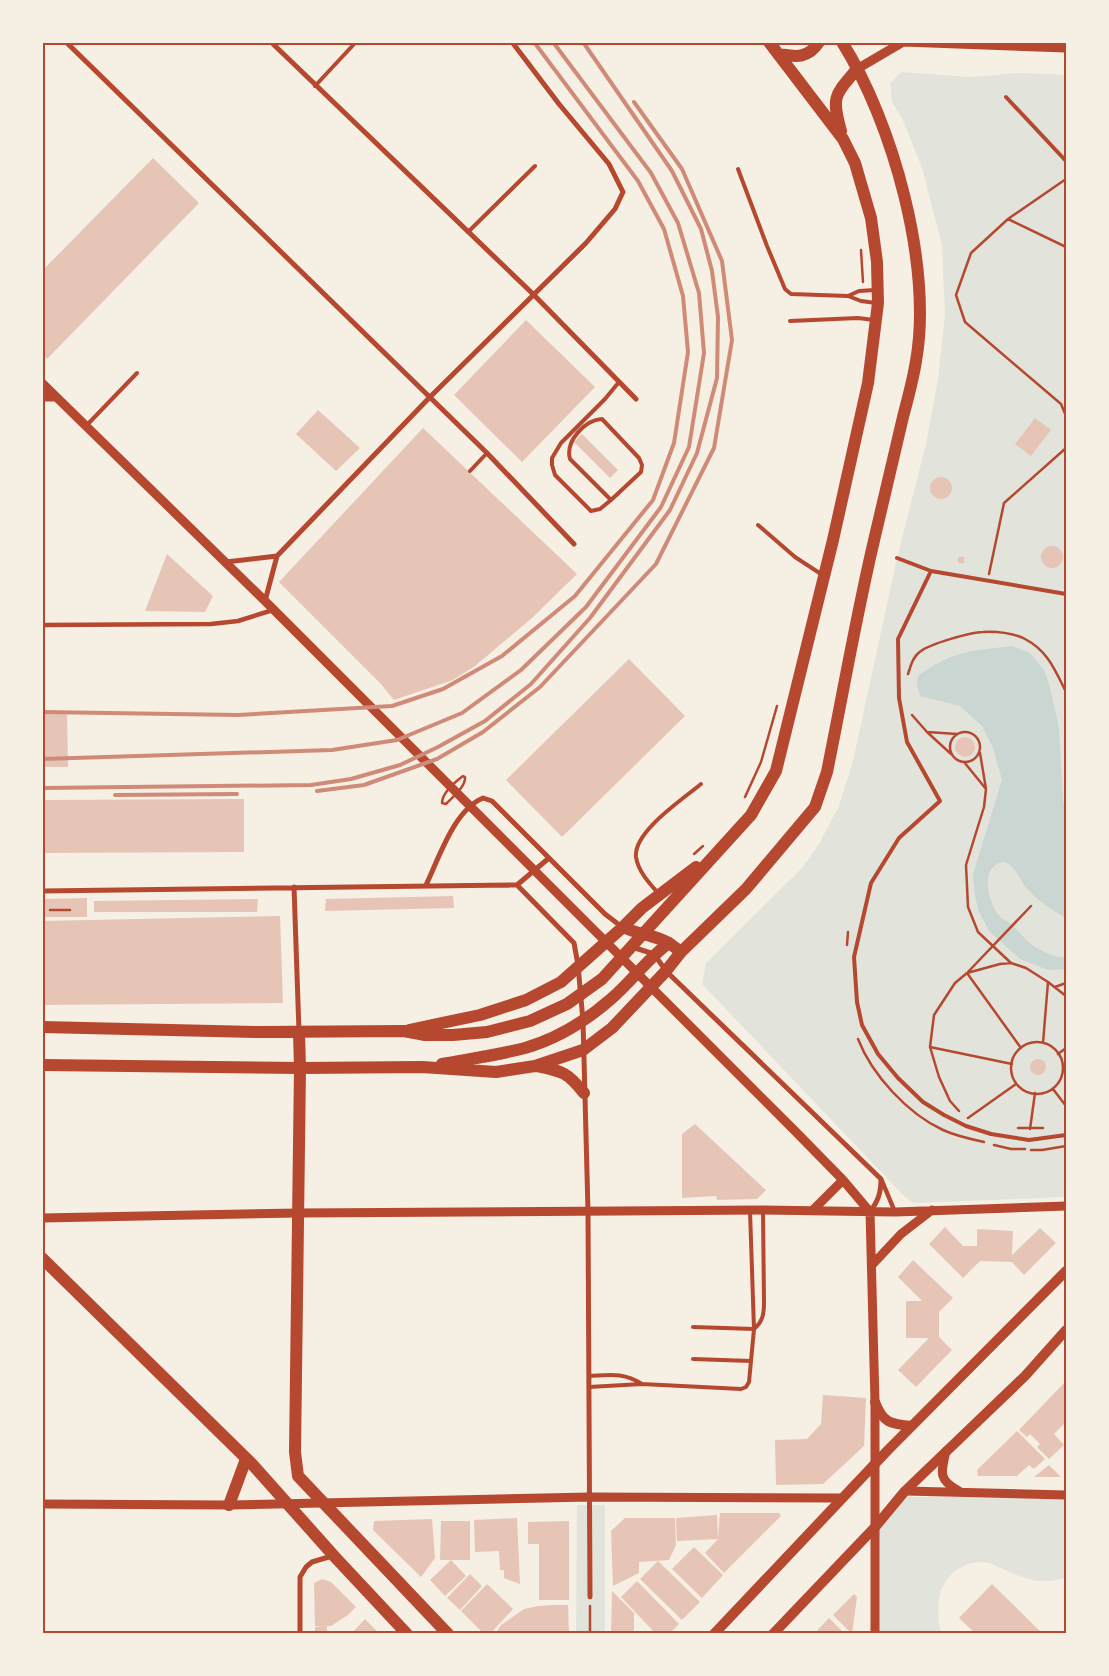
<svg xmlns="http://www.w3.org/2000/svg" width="1109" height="1676" font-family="Rubik,sans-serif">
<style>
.green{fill:#e2e4dc}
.water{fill:#c9d6d2}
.building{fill:#e6c5b7}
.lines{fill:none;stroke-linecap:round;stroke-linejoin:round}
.path{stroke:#b5482f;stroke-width:2.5}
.service{stroke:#b5482f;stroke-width:4}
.pedestrian{stroke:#b5482f;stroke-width:4.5}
.minor{stroke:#b5482f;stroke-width:5}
.tertiary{stroke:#b5482f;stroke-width:9}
.secondary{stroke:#b5482f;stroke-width:10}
.primary{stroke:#b5482f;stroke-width:12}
.rail{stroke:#cf8b77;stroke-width:4}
.neatline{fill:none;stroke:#b5482f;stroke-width:2}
</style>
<rect width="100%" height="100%" fill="#f6efe4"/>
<path class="green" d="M901,72l71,5 47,-4 47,2v1122l-153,6 -10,-8 -201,-211 4,-21 97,-96 17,-25 19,-36 14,-45 44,-203 29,-114 12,-65 7,-64 -3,-70 -20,-77 -20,-50 -10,-16 -2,-19z
M899,1497h167v81c-25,6 -35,3 -59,-7 -6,-3 -12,-6 -18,-8 -23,-6 -47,13 -50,36 -2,11 0,24 2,34l-66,1 1,-108z
M577,1505h28v128l-29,1z"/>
<path class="water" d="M1011,646l19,7 14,17 5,14 10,43 4,74 3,11v106c-16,-9 -30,-18 -42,-33 -4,-6 -7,-14 -13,-19 -4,-4 -9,-5 -14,-2 -16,9 -8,37 0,49 3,5 10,8 15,12 7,6 12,14 19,19 8,6 25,15 35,13v12l-18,1 -28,-11 -31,-28 -10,-19 -4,-16 -2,-22 29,-94 -9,-32 -11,-22 -22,-20 -40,-10 -3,-11 1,-9c34,-25 53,-25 93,-30z"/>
<path class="building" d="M153,158l46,45 -152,156 -5,-5v-83z
M526,320l69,67 -73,75 -68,-67z
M318,410l42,38 -24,23 -40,-37z
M1035,418l16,12 -20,26 -16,-12z
M423,428l154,146 -45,44 -57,48 -22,14 -59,20 -14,-17 -101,-101z
M582,434l36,36 -8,8 -36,-36z
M930 488a11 11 0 1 1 22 0a11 11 0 1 1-22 0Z
M1041 557a11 11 0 1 1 22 0a11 11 0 1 1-22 0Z
M167,554l46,42 -8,16 -60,-1z
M957.5 560a3.5 3.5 0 1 1 7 0a3.5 3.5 0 1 1-7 0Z
M629,659l56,57 -123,121 -56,-57z
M42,714h25l1,53h-26z
M955 747a10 10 0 1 1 20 0a10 10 0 1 1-20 0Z
M244,799v53l-202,1v-53z
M453,896l1,12 -129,3 1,-12z
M87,898v19h-45v-18z
M258,899l-1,13h-163v-11z
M280,916l3,87 -241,2v-84z
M1030 1067a8 8 0 1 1 16 0a8 8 0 1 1-16 0Z
M695,1124l71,66 -9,9 -40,1 -1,-4 -34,2v-64z
M945,1227l18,19h14v-17l36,2 -1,24 28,-27 16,15 -32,32 -12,-13 -32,-1 -17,17 -34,-34z
M913,1260l40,38 -14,14v25l13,13 -36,37 -18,-17 31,-32h-23v-37h16l-24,-24z
M1066,1381v41l-12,12 10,11 -15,14 -12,-12 3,-3 -10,-10 -3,3 -8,-7z
M823,1395l43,3 -2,48 -41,38 -47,1 -1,-45 32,-1 14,-15z
M1017,1431l28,28 -11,10 -5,-4 -12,11h-39l-1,-6z
M1049,1465l12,12h-27z
M720,1513h59l2,3 -57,57 -19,-20 13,-14 -41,2 -1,-23 41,-3 1,23z
M517,1518l3,66 -16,-6v-8h-4l-1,-19 -24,1 -1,-32z
M625,1518h50l1,27 -7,15 -30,2v11l-26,13 -2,-55z
M432,1519l3,39 -14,19 -48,-47 1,-9z
M441,1521h29v39h-19l15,16 -21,20 -15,-16 21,-20h-11z
M569,1521v79h-30v-56h-11v-22z
M694,1547l29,28 -21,23 -30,-29z
M658,1561l42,41 -18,18 -42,-41z
M470,1574l12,12 -22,24 -13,-12z
M322,1579l9,3 25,25 -8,8 -17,11h-4v8h-12v-7l8,-1h-8l-1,-43z
M637,1581l42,43 -10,10h-13l-35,-37z
M487,1584l26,25 -23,25h-6l-23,-23z
M992,1584l51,50h-67l-17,-16z
M612,1591l22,22v21h-23z
M854,1594l3,3 -5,37 -19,-19z
M553,1605h15l1,29h-74l6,-9 23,-16 14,-3z
M829,1618l16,16h-31z
M365,1619l15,15h-29z"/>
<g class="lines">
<path class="path" d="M1066,179l-58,40 -37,34 -15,42 9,27 96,82 5,12
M1008,219l58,28
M861,250l2,32
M989,574l15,-71 62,-55
M908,674c3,-9 5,-18 13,-23 9,-7 50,-19 62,-19 12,-1 31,1 42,7 23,12 30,31 41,53
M912,715l15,17
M950 747a15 15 0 1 1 30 0a15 15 0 1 1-30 0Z
M951,754l-24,-22 30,2
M964,762l22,27 -6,-36
M463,776l2,1c1,9 -12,20 -19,27l-4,-1c0,-10 13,-21 21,-27z
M986,789l-2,18 -18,58 2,42 10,25 33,31
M745,797l16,-35 16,-56
M694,854l9,-8
M50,910h20
M847,945l1,-13
M1055,987l11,-4
M858,1039c14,36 50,75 85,91 13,6 27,9 41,12
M1011 1068a26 26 0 1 1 52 0a26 26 0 1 1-52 0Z
M1043,1043l5,-61
M930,1047l82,17
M1021,1048l-54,-75 64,-67
M1058,1054l8,-6
M1053,1089l13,17
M959,1111l-9,-10 -11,-24 -9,-30 4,-32 21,-32 12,-10 33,-9 11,-1 15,5 22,14 18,14
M968,1118l48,-34
M1018,1128h25
M1030,1129l5,-36
M994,1145l17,4h14
M1031,1150h11l24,-4
M590,1606v28"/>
<path class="service" d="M315,86l41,-44
M1006,97l60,64
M738,169l29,77 18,43 6,5 57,2 13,5 15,2
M468,232l67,-66
M848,296l11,-5 16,-1
M790,321l68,-3 16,2
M86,426l51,-53
M470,471l17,-18
M611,500l30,-28 1,-7 -3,-7 -37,-39c-17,1 -37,22 -32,40l41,41 -11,9 -9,2 -36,-36 -3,-10v-7l9,-15 44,-44 14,-17
M758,525l37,32 26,17
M897,558l34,13 135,23
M931,571l-33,68 1,59 8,44 33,59 -41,37 -28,45 -17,74 3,45 5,23 16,29 20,24 25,24 21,13 22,11 25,8 38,6 37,-5
M658,893c-9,-10 -20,-22 -22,-36 -3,-25 47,-58 65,-73
M693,1327l61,2c9,-8 10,-15 10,-27l-1,-91
M693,1359l58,2
M589,1376c21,-1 34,-4 53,8
M589,1387l53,-3 99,5 5,-2 3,-5 5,-53 -4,-118"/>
<path class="pedestrian" d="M42,625l169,-1 27,-3 35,-11
M882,1181l13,31"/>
<path class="minor" d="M66,42l421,411 87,91
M271,42l262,252 103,105
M226,562l51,-6
M265,601l12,-45 153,-159 156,-154 29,-34 8,-17 -14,-28 -50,-60 -47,-62
M426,885c13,-27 28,-75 57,-87l9,3 113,113 17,13
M517,885l57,58 4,22 5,56 5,190 2,386
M294,887l5,145
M42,891l475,-6 32,-27
M632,947l22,7 12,17 215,208c0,14 -3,22 -11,33
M300,1634v-57l6,-10 6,-5 20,-6"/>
<path class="tertiary" d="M904,42l162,6
M857,69l46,-27
M42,383l223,218 530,530 48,49 27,32
M42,397h14
M813,1210l30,-30
M870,1212l5,190v232
M42,1218l256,-5 465,-3 132,2 171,-6
M872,1265l29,-31 31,-24
M946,1451c-5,22 -8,29 13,40
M905,1491l161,4
M42,1504l187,1 360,-8 253,1"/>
<path class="secondary" d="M875,1402c8,21 15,22 37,24
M714,1634l174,-184 178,-179
M773,1634l103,-108 29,-35 120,-115 41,-46"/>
<path class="primary" d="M778,54c18,3 30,5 41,-12
M841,131c-10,-35 -6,-36 16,-62
M623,927c16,8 30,7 46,16
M42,1027l217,5 145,-1 21,4h28l34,-3 43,-11 37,-17 35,-25 149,-164 25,-44 57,-231 35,-157 10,-80 -1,-41 -6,-44 -16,-55 -12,-24 -74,-97
M409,1030l71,-15 46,-15 35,-18 62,-55 19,-19 54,-41
M299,1032l1,36 -5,384 3,24 150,158
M442,1064c27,-5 56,-9 83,-16 31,-9 62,-28 86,-49 21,-18 36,-40 58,-56l12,9
M42,1065l258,3 122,-1 74,5 39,-6 48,-16 29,-22 54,-57 15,-19 65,-63 69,-82 12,-35c15,-74 28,-149 45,-223 10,-44 21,-88 31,-132 5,-19 10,-37 13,-56 17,-94 -23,-238 -74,-319
M537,1066c26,5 31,7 47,27
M42,1258l210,206 82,92 73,78
M229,1505l17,-46"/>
<path class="rail" d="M42,712l196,3 154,-9 51,-17 59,-33 73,-60 78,-96 21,-57 14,-91 -5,-56 -19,-67 -26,-48 -104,-139
M42,759l290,-9 65,-10 65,-27 59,-43 65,-63 75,-100 28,-60 15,-94 -5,-60 -21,-70 -27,-50 -98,-131
M42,788l269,-3 40,-6 49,-14 38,-18 47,-26 46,-37 59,-66 80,-108 27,-57 20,-75 1,-61 -6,-46 -11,-42 -29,-58 -89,-129
M317,791l47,-6 73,-26 46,-27 57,-45 116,-123 58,-116 18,-108 -10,-79 -40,-92 -48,-67
M115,795l122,-1"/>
</g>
<rect width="1109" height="1676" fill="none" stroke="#f6efe4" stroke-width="88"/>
<rect x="44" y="44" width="1021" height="1588" class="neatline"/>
</svg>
